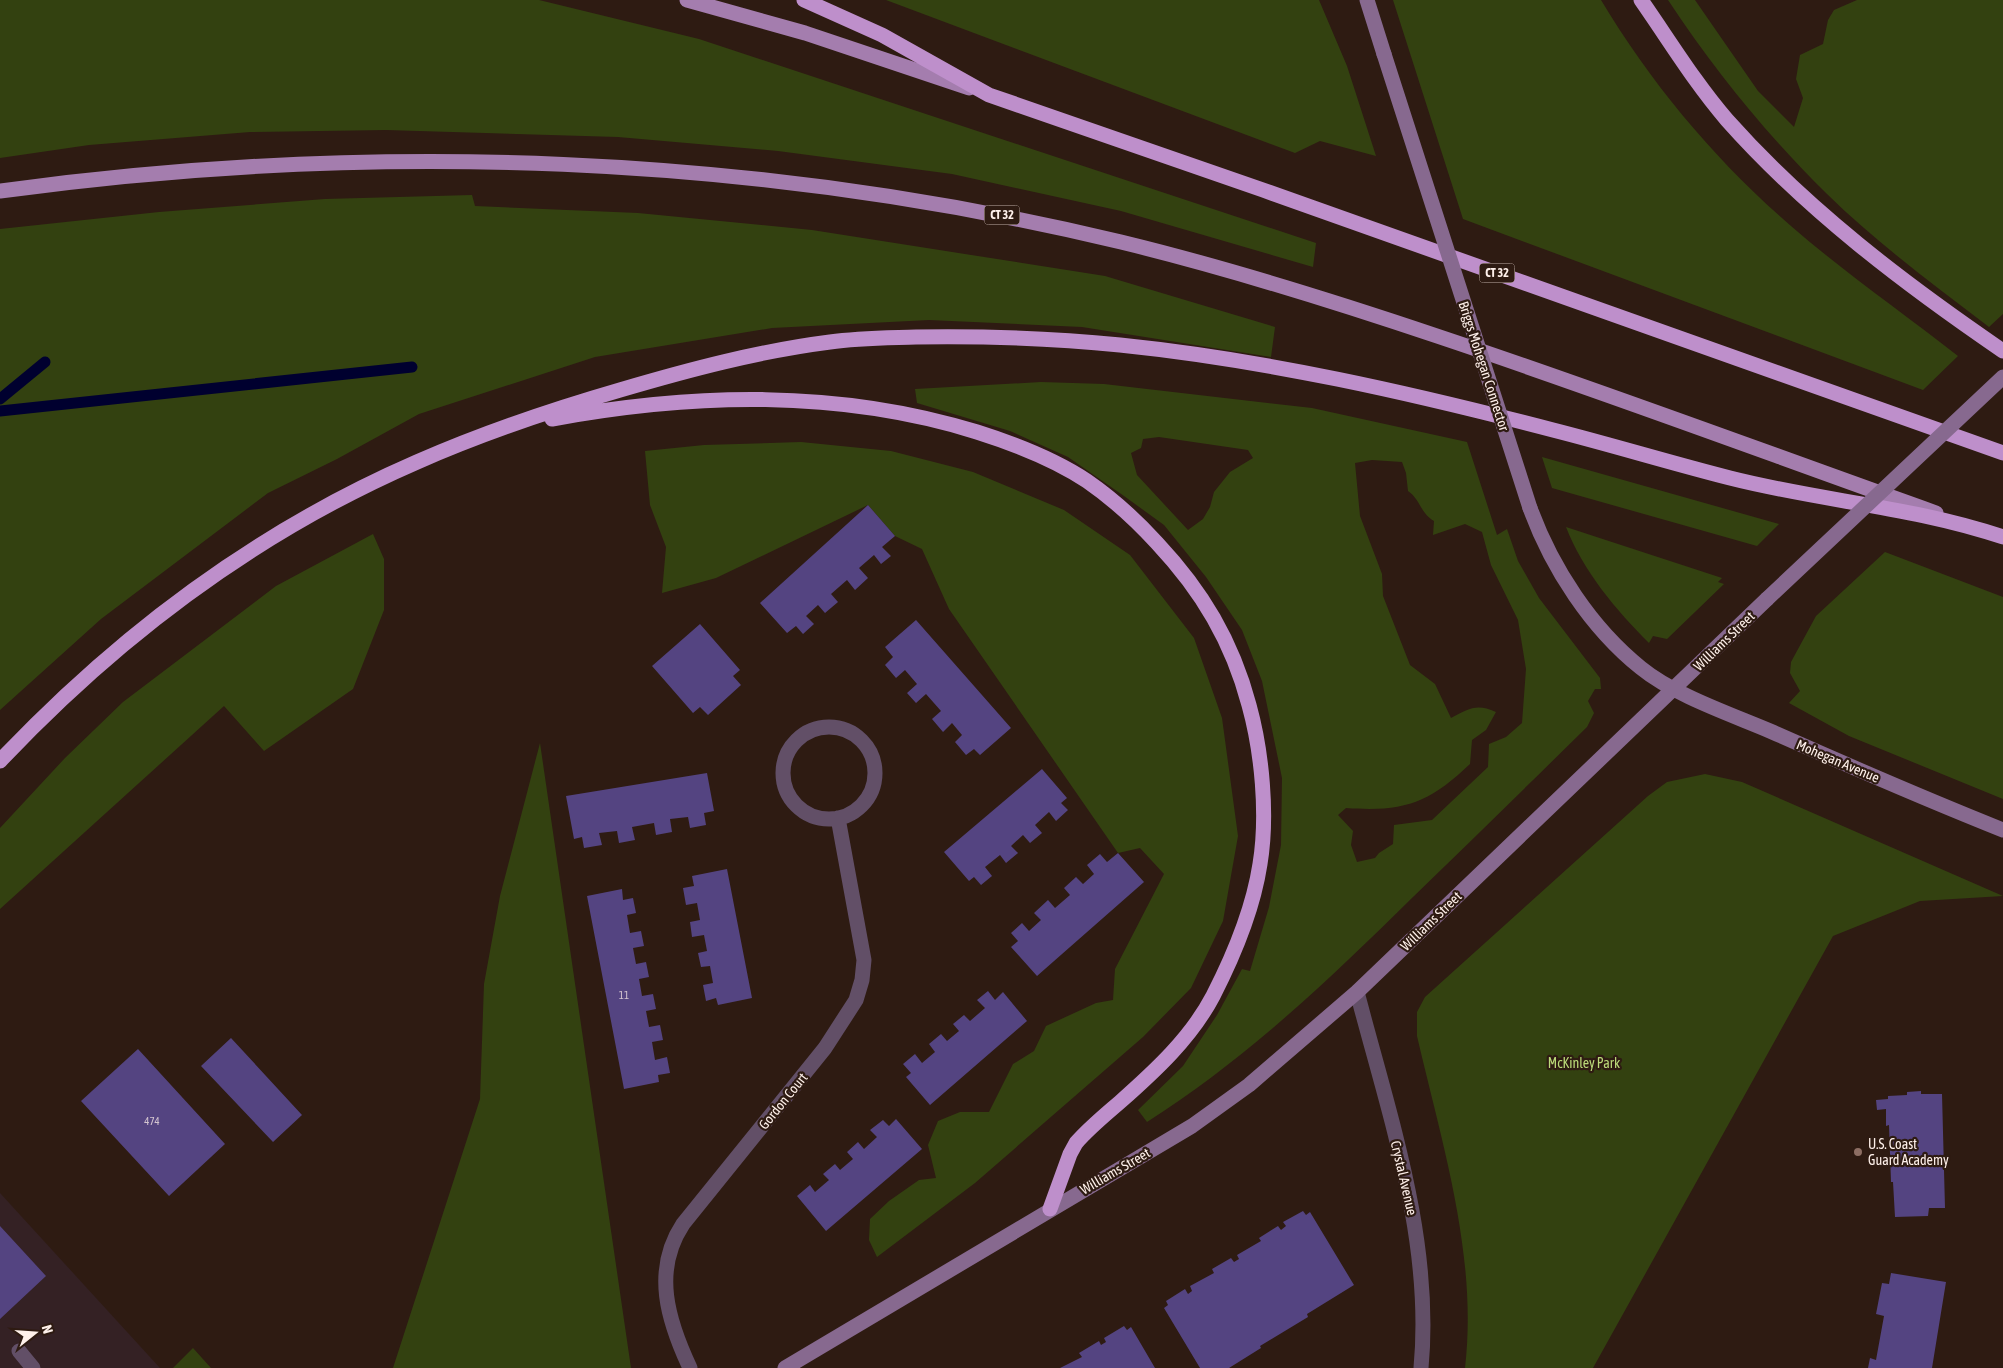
<svg xmlns="http://www.w3.org/2000/svg" width="2003" height="1368" font-family="'Asap Condensed',sans-serif">
<style>
.commercial{fill:#342124}
.green{fill:#334110;fill-rule:evenodd}
.lines{fill:none;stroke-linecap:round;stroke-linejoin:round}
.stream{stroke:#00002f;stroke-width:11}
.building{fill:#544481}
.lane{stroke:#624f67;stroke-width:15}
.street{stroke:#624f67;stroke-width:15}
.secondary{stroke:#87698f;stroke-width:15}
.primary{stroke:#a47dae;stroke-width:15}
.highway{stroke:#be8fcb;stroke-width:15}
.secondary-bridge{stroke:#87698f;stroke-width:15}
.education-dot{fill:#8d6e63;stroke:#2e1b12;stroke-width:2}
.labels{text-anchor:middle;dominant-baseline:central;stroke-width:4.5;stroke-linejoin:round;paint-order:stroke}
.number-label{font-size:11px;fill:#d4c5d0}
.shield{fill:#2e1b12;stroke:#c0b0a9;stroke-width:1}
.shield-label{font-size:12px;font-weight:bold;fill:#fef0ea}
.street-label{font-size:14px;fill:#fef0ea;stroke:#2e1b12}
.park-label{font-size:14px;fill:#bbda79;stroke:#2e1b12}
.poi-label{font-size:14px;fill:#fef0ea;stroke:#2e1b12;text-anchor:start}
</style>
<rect width="100%" height="100%" fill="#2e1b12"/>
<path class="commercial" d="M0,1193l160,175h-160z"/>
<path class="green" d="M0,0h539l160,39 617,204 -3,24 -192,-56 -169,-37 -174,-23 -160,-14 -232,-7 -136,2 -161,13 -89,13z
M886,0h433l28,66 29,90 -56,-15 -25,12z
M1393,0h208c51,85 115,161 190,226 53,46 112,87 167,130l-35,34 -460,-171z
M1668,0h27l63,91 36,36 9,-29 -7,-19 4,-24 23,-11 5,-24 6,-10 23,-10h146v314l-14,13c-55,-42 -112,-84 -162,-133 -60,-59 -112,-123 -159,-194z
M472,195l3,11 163,7 174,17 293,46 170,51 -4,30 -189,-30 -153,-7 -157,8 -177,29 -176,57 -82,45 -69,34 -167,126 -101,91v-481l159,-17 166,-13z
M1041,382l63,2 208,24 155,34 30,93 10,-6 11,32 21,37 61,80 1,11h-6l-7,12 6,12 -7,14c-58,57 -116,114 -174,170 -83,82 -167,162 -266,225l-9,-12 45,-44 34,-51 25,-46 8,2 19,-64 12,-62 1,-67 -20,-97 -20,-51 -36,-53 -42,-52 -40,-29 -56,-39 -58,-26 -93,-28 -2,-14zM1159,437l89,13 5,8 -23,14 -16,20 -4,15 -7,12 -15,11 -51,-55 -6,-22 10,-5 2,-9zM1372,460l30,2 4,11 2,18c12,8 13,23 26,30l-1,14 32,-11 17,8 9,33 27,55 8,49 -4,54 -16,14 -17,7 -1,23 -56,53 -38,5 -1,19 -14,9 -4,5 -18,4 -6,-17 2,-14 -15,-16 8,-7c57,4 82,-4 124,-44l2,-24 14,-10 10,-18c-20,-9 -27,-3 -45,6l-16,-34 -25,-19 -27,-69 -1,-22 -22,-58 -5,-53z
M801,442l90,9 82,21 91,38 66,45 64,83 28,80 16,118 -15,85 -32,67 -48,49 -168,146 -98,74 -8,-17 1,-21 19,-18 30,-21 17,-2 -8,-33 10,-24 22,-9h29l24,-48 21,-13 12,-25 50,-23 17,-3 2,-31 49,-95 -24,-26 -22,5 -169,-244 -27,-60 -27,-13 -27,-31 -152,73 -54,15 4,-46 -16,-42 -5,-54 59,-6z
M1542,457l237,67 -22,22 -205,-58z
M1566,527l156,51 -4,4 6,2 -57,55 -14,-3 -4,7c-33,-33 -66,-72 -83,-116z
M373,534l11,25v51l-31,79 -89,62 -40,-45 -224,203v-81l65,-70 58,-56 153,-116z
M1885,552l118,45v202l-154,-63 -60,-33 11,-12 -10,-18 1,-11 25,-46z
M540,743l91,625h-238l87,-269 4,-115 16,-88z
M1705,774l37,8 261,114 -83,5 -87,35 -240,432h-128c13,-112 -23,-224 -48,-332v-24l8,-15 223,-201 19,-14z
M193,1348l18,20h-38z"/>
<g class="lines">
<path class="stream" d="M0,399l45,-37
M0,411l412,-44"/>
</g>
<path class="building" d="M868,505l27,31 -13,11 9,9 -10,8 -7,-9 -15,13 9,10 -13,12 -8,-10 -16,14 7,8 -13,11 -7,-8 -12,11 8,8 -11,10 -7,-8 -9,7 -27,-30z
M916,620l95,108 -31,27 -6,-6 -8,6 -11,-13 7,-7 -10,-12 -9,9 -11,-13 9,-8 -15,-17 -10,9 -9,-10 10,-9 -12,-14 -9,8 -11,-13 8,-8 -8,-10z
M700,624l40,46 -7,6 8,9 -33,30 -8,-8 -7,6 -41,-47z
M1042,769l25,29 -6,5 7,7 -12,11 -7,-9 -14,13 7,8 -12,10 -7,-8 -12,11 7,7 -12,10 -6,-8 -15,12 7,9 -11,9 -7,-8 -5,4 -25,-29z
M707,773l7,38 -10,2 2,12 -16,3 -2,-11 -18,2 2,13 -16,3 -2,-12 -22,4 3,13 -16,3 -2,-12 -18,2 3,12 -18,3 -2,-11 -8,2 -8,-43z
M1118,853l26,29 -107,94 -26,-29 7,-6 -7,-8 11,-10 7,8 12,-11 -7,-7 14,-13 7,8 15,-13 -6,-7 12,-11 7,7 11,-10 -7,-9 13,-11 7,8z
M727,869l25,129 -34,7 -2,-7 -10,3 -3,-16 10,-2 -3,-17 -9,1 -3,-14 9,-2 -3,-16 -12,2 -2,-15 10,-2 -3,-17 -11,2 -3,-17 11,-2 -2,-10z
M622,889l1,11 10,-2 3,15 -9,2 3,18 11,-2 3,15 -11,2 3,16 10,-2 3,15 -10,2 3,17 11,-2 3,15 -10,2 3,16 11,-2 3,15 -11,2 3,18 12,-3 3,16 -12,2 1,7 -35,7 -37,-193z
M988,991l7,9 8,-8 24,29 -97,84 -24,-28 5,-4 -8,-9 12,-10 7,9 13,-11 -6,-8 12,-10 6,7 12,-10 -6,-7 11,-9 6,6 15,-13 -8,-8z
M231,1038l71,77 -29,27 -72,-76z
M138,1049l87,95 -56,52 -88,-95z
M1921,1091v3h21l3,114h-16l-1,8 -33,1 -2,-35h-2l-2,-57 -3,1v-17l-9,1 -1,-10 12,-1v-3l19,-1v-3z
M896,1119l26,30 -96,82 -29,-35 13,-11 5,7 14,-12 -6,-6 12,-10 5,6 13,-11 -6,-7 11,-10 6,7 13,-12 -7,-7 13,-10 6,6z
M1303,1211l3,4 4,-3 44,73 -47,29 1,3 -48,29 1,2 -32,20h-29l-36,-60 4,-3 -2,-4 19,-12 3,5 4,-3 -2,-5 24,-13 -2,-4 19,-11 3,4 5,-3 -2,-4 24,-14 -2,-3 19,-12 3,4 5,-4 -3,-4z
M0,1226l46,50 -46,43z
M1891,1273l55,9 -14,86h-64l2,-10 6,2 8,-44 -8,-2 6,-31 7,1z
M1124,1326l3,4 4,-3 24,41h-95l22,-11 -3,-4 20,-12 2,4 5,-3 -2,-4z"/>
<g class="lines">
<path class="lane" d="M19,1351l14,17"/>
<path class="street" d="M783 773a46 46 0 1 1 92 0a46 46 0 1 1-92 0Z
M1357,992c32,123 76,248 64,376
M690,1368c-22,-47 -38,-97 -7,-144l142,-176 31,-48 6,-20 2,-20 -26,-142"/>
<path class="secondary" d="M1367,0l17,54
M1530,508c22,60 61,120 111,160 33,27 89,46 129,63 77,34 155,68 233,99
M785,1368l407,-242 57,-41 108,-93 410,-393"/>
<path class="primary" d="M687,0l118,33 164,55
M0,191c374,-51 754,-37 1121,51 107,26 212,59 316,94 168,56 333,118 499,177"/>
<path class="highway" d="M804,0l78,35 107,60 274,95 740,263
M1641,0c28,40 54,83 86,120 80,90 178,164 276,231
M552,419c142,-26 286,-30 425,13 38,12 77,27 110,49 26,18 49,39 70,62 45,48 75,98 92,162 13,47 19,110 11,159 -7,46 -26,91 -47,132 -22,42 -58,75 -93,106 -15,13 -31,26 -44,41l-6,11 -20,55
M0,761c118,-125 258,-230 417,-299 66,-29 134,-52 203,-72 68,-20 139,-39 210,-48 28,-4 57,-4 86,-5 68,-1 136,1 204,8 146,15 291,48 433,85 59,15 118,33 177,48 90,23 185,29 273,59"/>
<path class="secondary-bridge" d="M1384,54l146,454
M1767,599l236,-222"/>
</g>
<circle class="education-dot" cx="1858" cy="1152" r="5"/>
<g class="labels">
<g class="number-label">
<text x="624" y="995">11</text>
<text x="152" y="1121">474</text>
</g>
<g class="shield">
<rect x="984.5" y="205.5" width="35" height="19" rx="4"/>
<rect x="1479.5" y="263.5" width="35" height="19" rx="4"/>
</g>
<g class="shield-label">
<text x="1002" y="215">CT 32</text>
<text x="1497" y="273">CT 32</text>
</g>
<g class="street-label">
<text transform="translate(1484 366) rotate(72)">Briggs Mohegan Connector</text>
<text transform="translate(1724 641) rotate(-44)">Williams Street</text>
<text transform="translate(1838 761) rotate(23)">Mohegan Avenue</text>
<text transform="translate(1431 921) rotate(-44)">Williams Street</text>
<text transform="translate(783 1101) rotate(-51)">Gordon Court</text>
<text transform="translate(1115 1171) rotate(-30)">Williams Street</text>
<text transform="translate(1404 1178) rotate(77)">Crystal Avenue</text>
</g>
<g class="park-label">
<text x="1584" y="1063">McKinley Park</text>
</g>
<g class="poi-label">
<text x="1868" y="1144">U.S. Coast<tspan x="1868" dy="16">Guard Academy</tspan></text>
</g>
</g>
<g transform="translate(35 1333) rotate(73)" stroke="#2e1b12" stroke-width="4" paint-order="stroke">
<path d="M0-4L9 19L0 12L-9 19Z" fill="#fef0ea"/>
<text y="-8" font-size="14" font-weight="bold" text-anchor="middle" fill="#fef0ea">N</text>
</g>
</svg>
